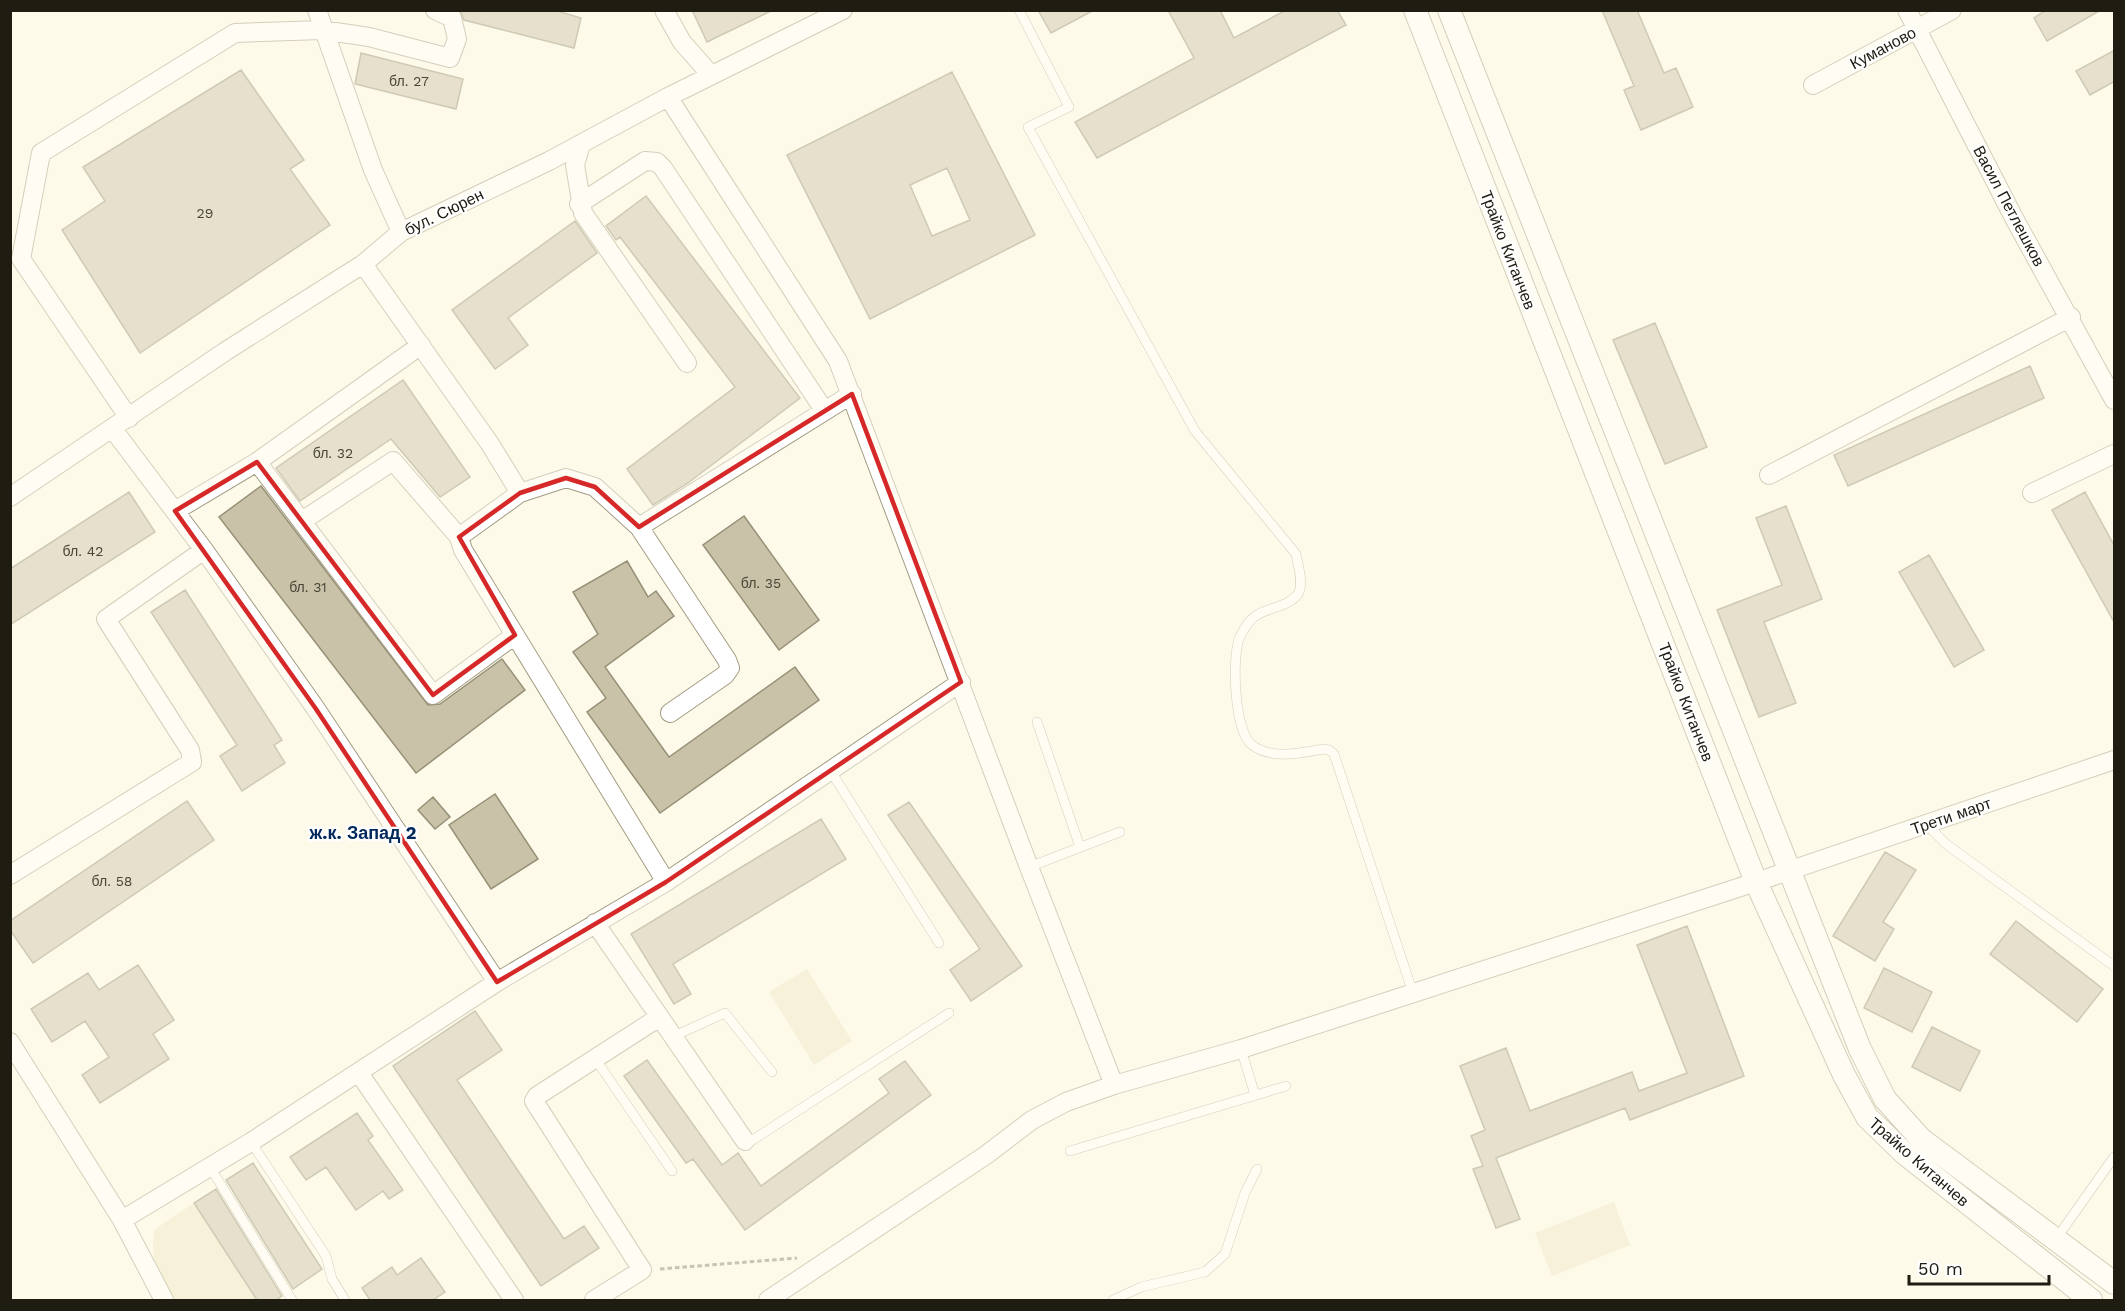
<svg xmlns="http://www.w3.org/2000/svg" width="2125" height="1311" font-family="'Work Sans',sans-serif">
<style>
.green{fill:#efe6c8}
.building{fill:#c9c2a8;stroke:#969077;stroke-width:1.5;fill-rule:evenodd}
.lines{fill:none;stroke-linecap:round;stroke-linejoin:round}
.service-casing{stroke:#a39c83;stroke-width:10}
.minor-casing{stroke:#a39c83;stroke-width:20}
.tertiary-casing{stroke:#a39c83;stroke-width:24}
.path{stroke:#878477;stroke-width:3;stroke-dasharray:4.5 3;stroke-linecap:butt}
.service{stroke:#fff;stroke-width:9}
.minor{stroke:#fff;stroke-width:18}
.tertiary{stroke:#fff;stroke-width:22}
.marked{fill:none;stroke:#d62828;stroke-width:4.5;stroke-linejoin:round}
.labels{text-anchor:middle;dominant-baseline:central;stroke-width:4.5;stroke-linejoin:round;paint-order:stroke}
.number-label{font-size:14px;fill:#4a4638}
.street-label{font-size:16px;fill:#1f1c12;stroke:#fff}
.neighbourhood-label{font-size:18px;font-weight:bold;fill:#01285a;stroke:#fff}
</style>
<rect width="100%" height="100%" fill="#fefaea"/>
<path class="green" d="M807,969l45,72 -38,24 -45,-73z
M1614,1202l16,43 -78,31 -17,-43z
M194,1203l63,97h-82c-17,-27 -26,-38 -20,-71z"/>
<path class="building" d="M460,10h94l27,8 -7,30 -110,-28z
M692,10h81l-66,32z
M1038,10h56l-43,23z
M1168,10h52l14,28 52,-28h51l9,15 -249,133 -22,-36 119,-64z
M1602,10h35l27,63 12,-5 17,39 -52,23 -17,-40 10,-4z
M2046,10h55l-54,31 -13,-23z
M2115,50v31l-25,14 -14,-24z
M361,53l102,26 -7,30 -101,-25z
M241,70l63,90 -14,9 40,56 -190,128 -78,-123 43,-29 -22,-34z
M952,72l83,163 -165,84 -83,-164zM947,168l23,52 -38,16 -22,-51z
M646,196l154,202 -112,85 -35,22 -26,-36 108,-82 -115,-150 -4,3 -10,-14z
M575,221l22,32 -89,65 20,27 -33,24 -43,-59z
M1655,323l52,124 -42,17 -52,-124z
M2030,366l14,32 -196,88 -14,-31z
M403,380l67,97 -30,20 -49,-58 -91,62 -24,-33z
M261,486l167,219 12,-1 62,-45 23,31 -109,83 -197,-256z
M129,492l26,40 -145,93v-56z
M2085,492l30,55v77l-63,-114z
M1786,506l36,93 -58,23 32,81 -37,14 -42,-107 65,-25 -26,-67z
M744,516l75,104 -40,30 -76,-105z
M1929,555l55,95 -30,17 -55,-95z
M627,561l21,36 8,-6 18,25 -69,51 64,90 126,-90 24,33 -159,113 -73,-101 19,-14 -33,-46 25,-18 -25,-42z
M185,590l97,150 -8,5 11,18 -43,28 -22,-35 17,-11 -86,-133z
M495,794l43,65 -47,30 -42,-64z
M433,797l17,20 -15,12 -17,-19z
M187,801l27,39 -181,123 -23,-33v-9z
M909,802l113,164 -51,35 -21,-31 30,-21 -92,-134z
M821,819l25,40 -173,105 18,30 -17,10 -43,-70z
M1885,852l31,18 -33,52 11,7 -19,32 -42,-25z
M2016,921l87,68 -26,33 -87,-68z
M1687,926l57,150 -114,44 -5,-12 -129,50 24,61 -24,9 -23,-59 10,-3 -12,-30 14,-6 -25,-64 46,-18 24,63 102,-39 7,19 48,-18 -50,-128z
M138,965l36,55 -21,14 16,25 -69,44 -18,-28 27,-18 -24,-36 -33,21 -21,-33 57,-36 11,17z
M1884,968l48,24 -20,40 -48,-24z
M475,1011l27,39 -45,30 107,159 20,-13 15,22 -58,38 -148,-220z
M1932,1027l48,24 -20,40 -48,-24z
M647,1060l75,105 16,-12 23,33 128,-93 -10,-14 26,-18 26,34 -186,135 -52,-71 -7,4 -62,-87z
M357,1113l16,23 -5,4 35,50 -14,9 -6,-8 -27,19 -30,-43 -20,13 -16,-23z
M253,1163l69,106 -29,20 -67,-109z
M216,1189l66,107 -6,4h-19l-63,-97z
M421,1258l24,34 -12,8h-63l-8,-12 30,-21 5,8z"/>
<g class="lines">
<defs>
<path id="service" d="M1019,10l50,97 -41,20 167,304 101,123c2,11 8,30 2,40 -12,16 -37,12 -50,29 -3,5 -7,11 -9,16 -7,21 -5,91 13,106 20,15 49,8 71,4l6,1 5,4 79,239
M1037,722l43,125
M830,770l109,173
M1926,824l20,20 168,122
M1029,867l91,-35
M672,1037l53,-24 47,59
M1241,1049l14,46
M594,1057l78,114
M745,1141h6l198,-128
M251,1142l75,114 6,23 13,21
M1070,1151l216,-65
M210,1167l82,133
M2056,1239l58,-82
M1113,1300l28,-13 64,-15 20,-18 20,-61 12,-24"/>
<path id="minor" d="M317,10l56,160 28,62
M664,10l18,32 29,33
M1907,10l107,208 100,182
M1813,85l139,-75
M668,97l170,264 191,506 85,218
M581,144l-6,21 8,48 104,150
M579,204l66,-43 12,1 6,6 161,242
M363,264l127,180 30,49
M421,345l-164,117 176,233 82,-60
M129,418l-108,-159 20,-106 194,-120 87,-3 47,7 81,21 7,-19 -5,-21 -17,-8
M112,428l92,122 112,159 181,273
M1769,475l302,-158
M2032,493l82,-39
M10,497l216,-146 137,-87 38,-32 148,-71 119,-64 175,-87
M175,511l82,-49
M302,521l91,-60 66,76 4,13 203,332
M639,527l213,-133
M459,537l61,-44 46,-15 29,9 44,40 88,133 3,8 -5,7 -55,38
M10,875l182,-113 -2,-12 -84,-131 98,-69
M595,923l150,218
M10,1042l112,178 42,80
M359,1073l155,227
M122,1220l129,-78 246,-160 169,-100 295,-200
M594,1300l48,-30 -108,-169 3,-5 121,-78
M768,1300l218,-145 46,-35 34,-18 48,-17 127,-36 515,-167 358,-122"/>
<path id="tertiary" d="M1415,10l341,872 88,193 23,42 37,36 187,147
M1449,10l411,1039 25,50 36,40 193,144"/>
</defs>
<use href="#service" class="service-casing"/>
<use href="#minor" class="minor-casing"/>
<use href="#tertiary" class="tertiary-casing"/>
<path class="path" d="M660,1269l137,-11"/>
<use href="#service" class="service"/>
<use href="#minor" class="minor"/>
<use href="#tertiary" class="tertiary"/>
</g>
<path d="M0 0H2125V1311H0ZM852,394l109,288 -295,200 -169,100 -181,-273 -141,-198 82,-49 176,233 82,-60 -56,-98 61,-44 46,-15 29,9 44,40z" fill="#fefaea" fill-opacity=".55" fill-rule="evenodd"/>
<path class="marked" d="M852,394l109,288 -295,200 -169,100 -181,-273 -141,-198 82,-49 176,233 82,-60 -56,-98 61,-44 46,-15 29,9 44,40z"/>
<g class="labels">
<g class="number-label">
<text x="409" y="81">бл. 27</text>
<text x="205" y="213">29</text>
<text x="333" y="453">бл. 32</text>
<text x="83" y="551">бл. 42</text>
<text x="761" y="583">бл. 35</text>
<text x="308" y="587">бл. 31</text>
<text x="112" y="881">бл. 58</text>
</g>
<g class="street-label">
<text transform="translate(1883 48) rotate(-28)">Куманово</text>
<text transform="translate(2009 206) rotate(62)">Васил Петлешков</text>
<text transform="translate(444 212) rotate(-26)">бул. Сюрен</text>
<text transform="translate(1508 250) rotate(69)">Трайко Китанчев</text>
<text transform="translate(1686 702) rotate(69)">Трайко Китанчев</text>
<text transform="translate(1951 816) rotate(-19)">Трети март</text>
<text transform="translate(1919 1162) rotate(41)">Трайко Китанчев</text>
</g>
<g class="neighbourhood-label">
<text x="363" y="832">ж.к. Запад 2</text>
</g>
</g>
<rect width="2125" height="1311" fill="none" stroke="#1f1c12" stroke-width="24"/>
<path d="M1909 1275v9h140v-9" fill="none" stroke="#1f1c12" stroke-width="3"/>
<text x="1918" y="1275" font-size="18" fill="#1f1c12" stroke="#ffffff" stroke-width="4.5" paint-order="stroke">50 m</text>
</svg>
